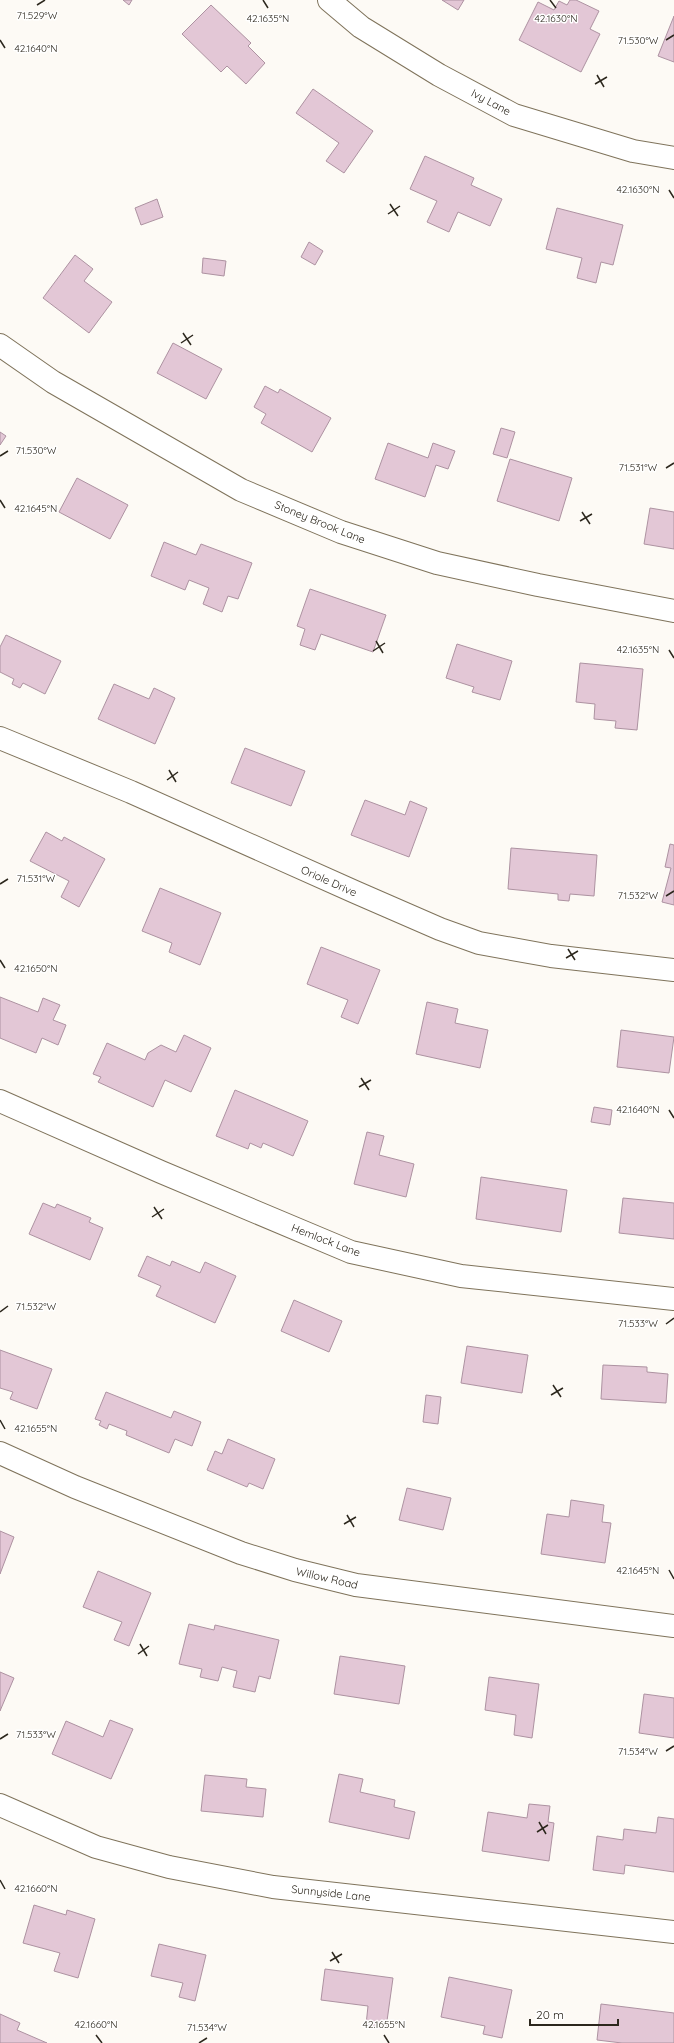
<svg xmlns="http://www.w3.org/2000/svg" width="674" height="2043" font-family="Quicksand,sans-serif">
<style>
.building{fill:#e3c7d6;stroke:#ad92a1}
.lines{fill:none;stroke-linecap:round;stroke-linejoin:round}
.minor-casing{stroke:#7f735b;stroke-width:24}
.minor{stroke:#fff;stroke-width:22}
.ticks{fill:none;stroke:#2c271d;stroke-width:1.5}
.labels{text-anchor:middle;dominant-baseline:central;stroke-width:3;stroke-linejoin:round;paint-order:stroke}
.street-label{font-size:11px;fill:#2c271d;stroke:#fff}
.ticks-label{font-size:10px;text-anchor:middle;fill:#2c271d;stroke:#fff;stroke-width:3;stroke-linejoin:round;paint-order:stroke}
</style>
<rect width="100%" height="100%" fill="#fdfaf5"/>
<path class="building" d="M123,0h9l-3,5z
M442,0h22l-6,10z
M570,0h6l23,11 -9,18 10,5 -19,38 -62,-32 19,-38 16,8 5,-9 8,4z
M211,5l40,38 -3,3 17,17 -19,21 -19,-18 -6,6 -39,-38z
M674,16v46l-16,-6z
M313,89l60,42 -29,42 -18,-12 13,-18 -43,-30z
M425,156l49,22 -3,7 31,14 -12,27 -32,-14 -9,20 -22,-10 10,-21 -27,-12z
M157,199l6,18 -22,8 -6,-17z
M557,208l66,17 -10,40 -12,-3 -5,21 -19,-5 5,-20 -36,-9z
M309,242l14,9 -8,14 -14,-8z
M75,255l18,14 -9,12 28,21 -23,31 -46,-35z
M203,258l23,3 -2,15 -22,-3z
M173,343l49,26 -16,30 -49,-26z
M265,386l13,7 2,-4 51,29 -19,34 -51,-29 5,-9 -12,-7z
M501,428l14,4 -8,26 -14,-4z
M0,432l6,4 -6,9z
M388,443l40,15 5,-15 22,8 -7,18 -12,-4 -11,32 -50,-18z
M510,459l62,19 -13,43 -62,-20z
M77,478l51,27 -18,34 -51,-27z
M650,508l24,4v37l-30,-5z
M164,542l32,13 5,-11 51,19 -14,36 -10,-3 -6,16 -19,-8 6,-16 -20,-8 -4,10 -34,-14z
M310,589l76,26 -13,37 -52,-18 -6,16 -15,-5 5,-16 -8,-3z
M6,635l55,26 -16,33 -22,-11 -3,5 -8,-4 2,-5 -14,-7v-25z
M457,644l55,17 -12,39 -28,-8 2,-5 -28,-9z
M580,663l63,6 -6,61 -22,-2 1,-7 -22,-2 1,-15 -19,-2z
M114,684l35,15 5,-11 21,10 -20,46 -57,-25z
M245,748l60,23 -14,35 -60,-23z
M365,800l40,15 5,-14 17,7 -18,49 -58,-22z
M46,832l16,9 2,-4 41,22 -26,48 -18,-10 8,-16 -39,-20z
M670,844l4,1v60l-12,-3 9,-34 -6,-1z
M511,848l86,7 -3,41 -24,-2 -1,7 -11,-1v-6l-50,-5z
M160,888l61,25 -21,52 -31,-13 3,-9 -30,-12z
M321,947l59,23 -22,54 -17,-7 7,-17 -41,-16z
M0,997l38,15 5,-14 17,7 -7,15 13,5 -8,20 -16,-7 -6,15 -36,-15z
M427,1002l31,7 -3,14 33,7 -8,38 -64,-14z
M621,1030l53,7 -5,36 -52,-6z
M184,1035l27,13 -20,44 -26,-12 -12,27 -55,-25 3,-5 -8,-3 14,-31 38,17 3,-7 13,-8 15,7z
M235,1090l73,31 -15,35 -30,-13 -2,5 -11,-5 -2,6 -32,-13z
M594,1107l18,3 -2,15 -19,-3z
M367,1132l17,4 -5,19 35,9 -8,33 -52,-13z
M481,1177l86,13 -6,42 -85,-13z
M623,1198l51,5v36l-55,-6z
M43,1203l12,5 2,-4 34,14 -2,4 14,6 -13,32 -61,-26z
M147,1256l23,10 2,-5 28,12 5,-11 31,14 -21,47 -59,-27 5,-10 -23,-10z
M294,1300l48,21 -13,31 -48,-21z
M467,1346l61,9 -6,38 -61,-10z
M0,1350l52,19 -15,40 -27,-10 3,-7 -13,-4z
M603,1365l44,2v5l21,2 -2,29 -65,-4z
M106,1392l65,26 3,-7 27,11 -9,24 -17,-7 -6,14 -43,-18 1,-4 -18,-7 -2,5 -8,-4 2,-4 -6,-2z
M426,1395l15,2 -3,27 -15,-2z
M228,1439l47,20 -12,30 -14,-6 -2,4 -40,-17 8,-19 7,3z
M407,1488l44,10 -8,32 -44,-10z
M571,1500l33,5 -2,17 9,1 -6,40 -64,-9 6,-40 22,3z
M0,1531l14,6 -14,37z
M98,1571l53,22 -22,53 -15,-6 8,-18 -39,-15z
M189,1624l25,6 1,-5 64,15 -9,39 -11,-3 -4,16 -22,-5 4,-16 -15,-4 -4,14 -18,-4 2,-8 -23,-5z
M340,1656l65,10 -6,38 -65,-10z
M0,1672l14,6 -14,33z
M489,1677l50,7 -7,54 -18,-3 2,-20 -31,-5z
M644,1694l30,4v40l-35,-5z
M110,1720l23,9 -22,50 -59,-25 14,-33 37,16z
M339,1774l24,5 -3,13 35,8 -1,7 21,5 -6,27 -80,-17z
M205,1775l42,4 -1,8 20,2 -3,28 -62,-6z
M529,1804l21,2 -2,16 6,1 -5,38 -67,-10 6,-39 39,6z
M658,1817l16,2v53l-49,-7 -1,9 -31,-4 4,-34 26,4 1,-11 32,4z
M34,1905l32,10 1,-5 28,9 -17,59 -24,-7 6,-18 -37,-10z
M159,1944l47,11 -11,46 -16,-4 4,-14 -32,-7z
M325,1969l68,9 -7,50 -20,-3 2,-19 -47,-6z
M449,1977l63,13 -10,48 -19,-4 2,-8 -44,-9z
M601,2004l73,9v30h-52l-25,-3z
M0,2014l20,9 -3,7 30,13h-47z"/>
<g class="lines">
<defs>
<path id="minor" d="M329,0l32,27 78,48 75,40 119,36 41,7
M0,345l53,37 188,108 100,42 96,31 101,22 136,26
M0,738l131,54 224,100 85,37 39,14 72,13 123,14
M0,1101l161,71 190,80 110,24 213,23
M0,1453l75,34 166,66 54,17 61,15 318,41
M0,1805l96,42 73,20 104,20 401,45"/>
</defs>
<use href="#minor" class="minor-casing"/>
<use href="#minor" class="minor"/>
</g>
<path class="ticks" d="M263,0l5,8M550,0l6,8M37,5l8,-5M0,40l5,8M666,40l8,-5M597,75l7,12M595,84l12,-7M669,190l5,8M390,204l8,12M388,214l12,-8M183,333l8,12M181,343l12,-8M0,456l8,-5M666,468l8,-5M0,500l5,8M582,512l8,12M580,521l12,-7M376,641l7,12M669,650l5,8M373,651l12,-8M169,770l7,12M167,780l11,-8M0,884l8,-5M666,896l8,-5M568,949l7,11M566,958l12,-7M0,960l5,8M361,1078l8,12M359,1087l12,-7M669,1110l5,8M154,1207l8,12M152,1217l12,-8M0,1312l8,-6M666,1324l8,-6M553,1385l8,12M551,1395l12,-7M0,1420l5,9M347,1515l7,12M344,1524l12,-7M669,1570l5,9M140,1644l7,12M138,1654l11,-8M0,1739l8,-5M666,1751l8,-5M539,1822l7,12M537,1832l11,-7M0,1880l5,9M332,1952l7,11M330,1961l12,-7M96,2035l6,8M384,2035l5,8M199,2043l8,-5"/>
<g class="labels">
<g class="street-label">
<text transform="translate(491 102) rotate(28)">Ivy Lane</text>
<text transform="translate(320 522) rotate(22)">Stoney Brook Lane</text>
<text transform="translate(329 881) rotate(24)">Oriole Drive</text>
<text transform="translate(326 1240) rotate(21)">Hemlock Lane</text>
<text transform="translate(327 1578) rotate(13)">Willow Road</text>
<text transform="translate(331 1893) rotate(6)">Sunnyside Lane</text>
</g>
</g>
<g class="ticks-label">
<text x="37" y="19">71.529°W</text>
<text x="556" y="22">42.1630°N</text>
<text x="268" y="22">42.1635°N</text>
<text x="638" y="44">71.530°W</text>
<text x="36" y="52">42.1640°N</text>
<text x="638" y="193">42.1630°N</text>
<text x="36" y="454">71.530°W</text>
<text x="638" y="471">71.531°W</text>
<text x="36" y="512">42.1645°N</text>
<text x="638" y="653">42.1635°N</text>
<text x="36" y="882">71.531°W</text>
<text x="638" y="899">71.532°W</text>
<text x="36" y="972">42.1650°N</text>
<text x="638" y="1113">42.1640°N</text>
<text x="36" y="1310">71.532°W</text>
<text x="638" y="1327">71.533°W</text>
<text x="36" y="1432">42.1655°N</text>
<text x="638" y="1574">42.1645°N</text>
<text x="36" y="1738">71.533°W</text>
<text x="638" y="1755">71.534°W</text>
<text x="36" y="1892">42.1660°N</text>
<text x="96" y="2028">42.1660°N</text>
<text x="384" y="2028">42.1655°N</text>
<text x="207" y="2031">71.534°W</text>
</g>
<path d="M530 2019v6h88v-6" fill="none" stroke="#2c271d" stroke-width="2"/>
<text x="536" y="2019" font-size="12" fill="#2c271d" stroke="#ffffff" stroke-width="3" paint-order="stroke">20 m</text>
</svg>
